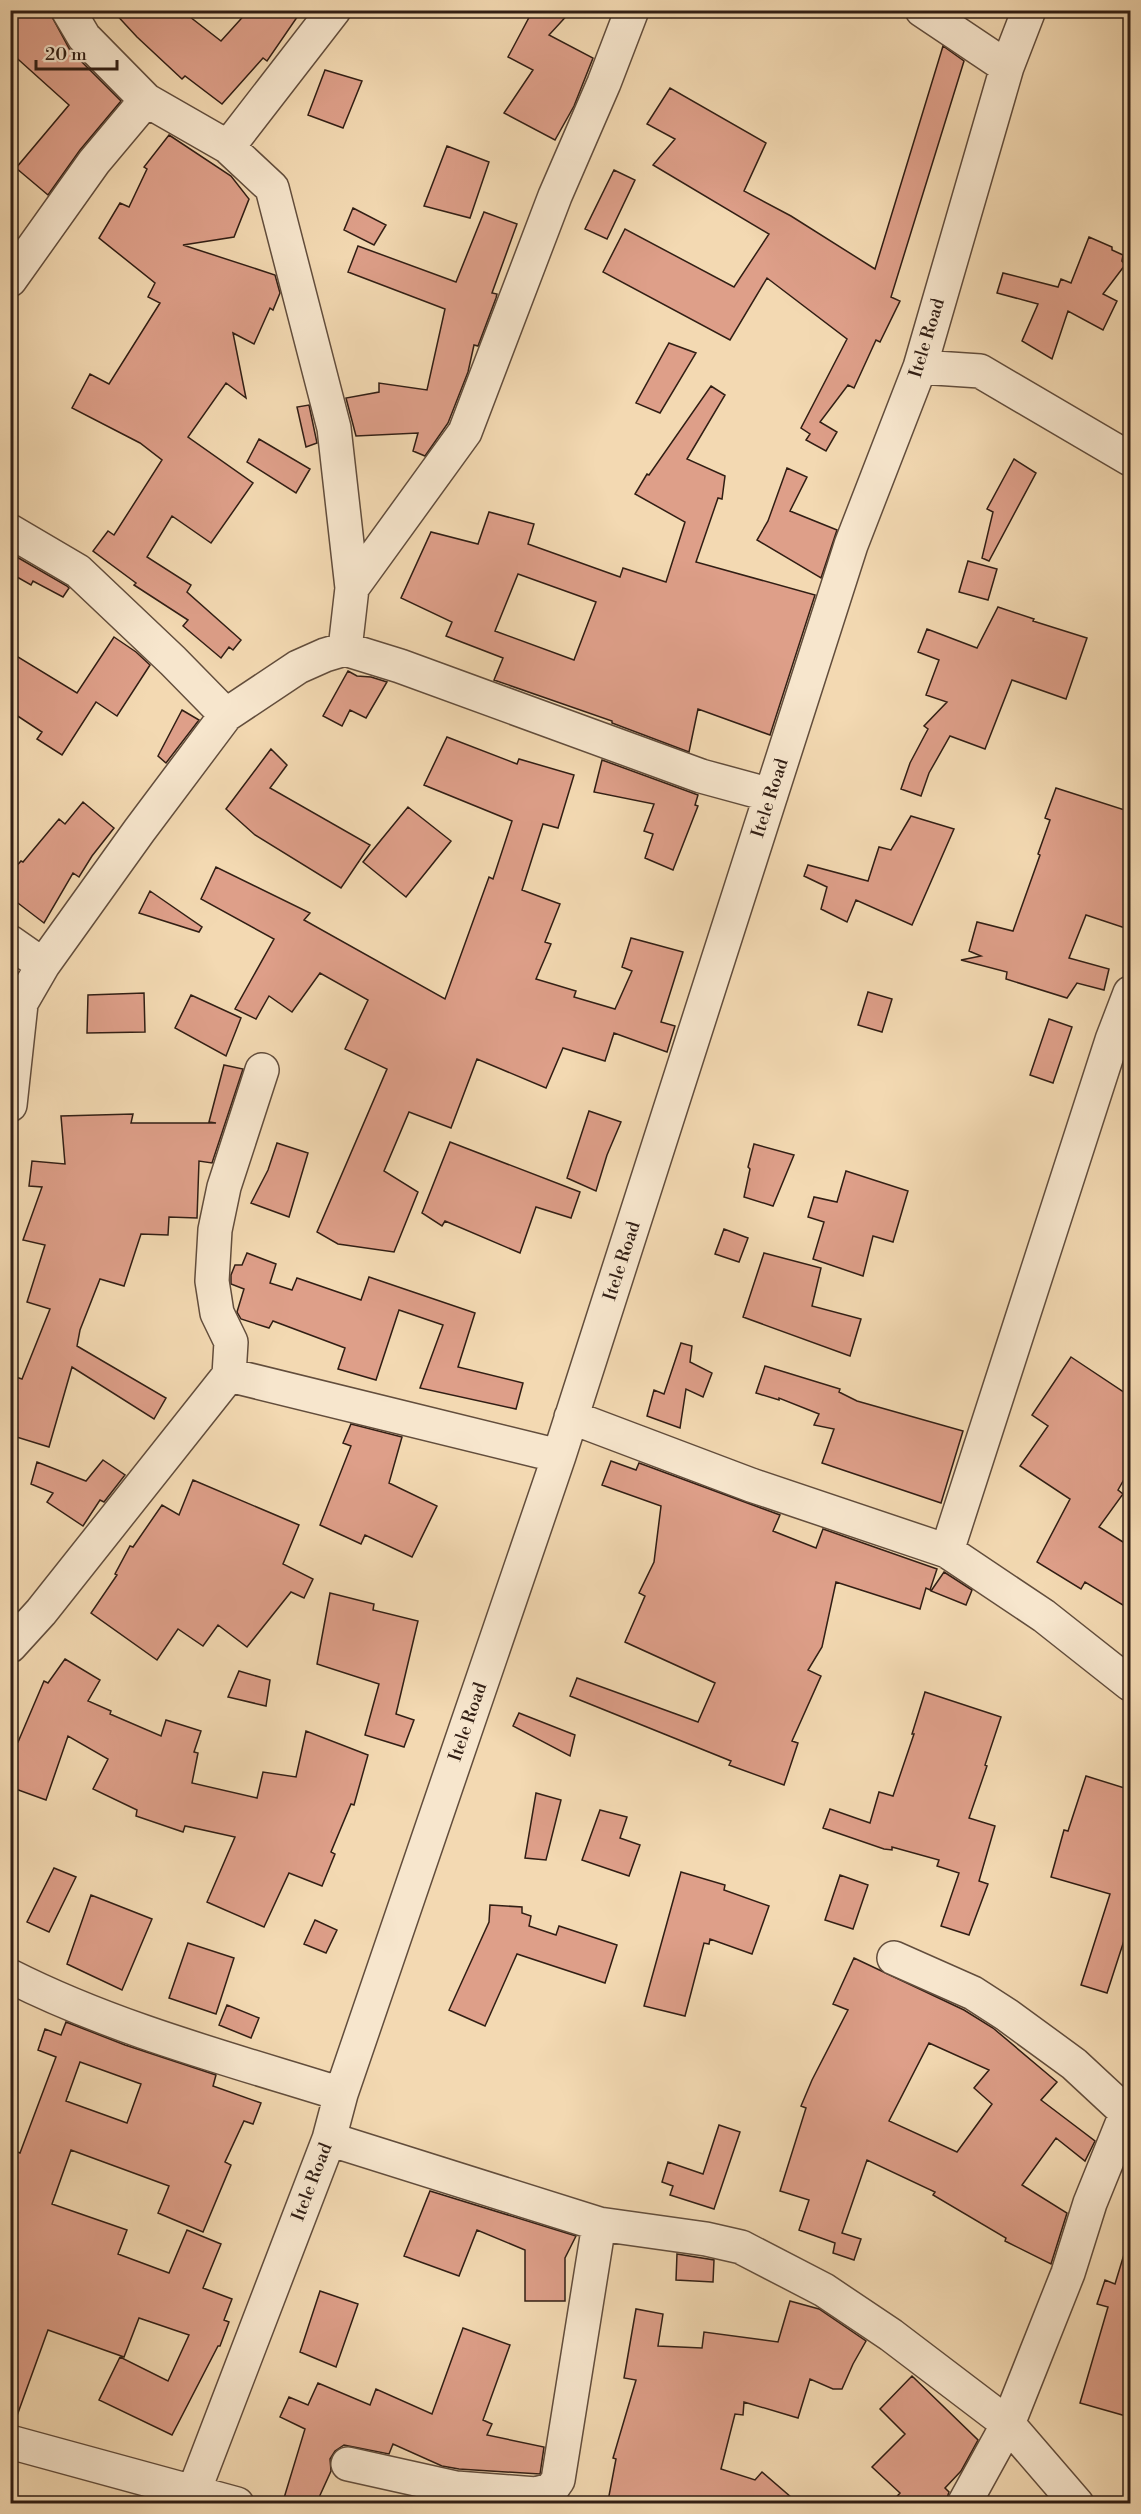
<svg xmlns="http://www.w3.org/2000/svg" width="1141" height="2514" font-family="'Libre Bodoni',serif">
<style>
.building{fill:#de9f89;stroke:#311e14;stroke-width:1.5;fill-rule:evenodd}
.lines{fill:none;stroke-linecap:round;stroke-linejoin:round}
.minor-casing{stroke:#624d3c;stroke-width:36}
.minor{stroke:#f7e6cd;stroke-width:33}
.labels{text-anchor:middle;dominant-baseline:central;stroke-width:4.5;stroke-linejoin:round;paint-order:stroke}
.street-label{font-size:18px;fill:#311e14;stroke:#f7e6cd}
</style>
<rect width="100%" height="100%" fill="#f3d9b2"/>
<filter id="stains"><feTurbulence type="fractalNoise" baseFrequency=".00333" numOctaves="4"/><feColorMatrix values="0 0 0 0 .2 0 0 0 0 .09 0 0 0 0 .02 0 0 0 .5 -.17"/></filter>
<radialGradient id="worn" r=".72"><stop offset=".6" stop-color="#630" stop-opacity="0"/><stop offset="1" stop-color="#630" stop-opacity=".3"/></radialGradient>
<path class="building" d="M19,10h25l7,5 19,35 51,51 -41,49 -32,45 -32,-27 53,-63 -59,-53v-29z
M112,10h69l40,31 28,-31h53l-35,51 -4,-3 -41,46 -37,-28 -3,3 -45,-42z
M533,10h39l-23,25 44,23 -19,48 -19,34 -51,-27 29,-43 -25,-13z
M943,46l21,15 -73,236 9,4 -20,41 -4,-2 -22,48 -6,-3 -28,37 17,10 -11,19 -20,-11 4,-6 -9,-6 46,-89 -80,-61 -37,62 -127,-68 22,-43 109,58 35,-53 -116,-69 22,-26 -28,-15 23,-36 96,55 -22,48 47,25 84,53z
M325,70l37,11 -19,47 -35,-13z
M169,135l62,41 18,23 -15,38 -51,8 92,30 5,18 -7,17 -3,-2 -16,36 -21,-11 13,65 -20,-15 -38,54 65,46 -42,60 -39,-27 -25,41 44,28 -4,7 54,48 -8,10 -4,-3 -8,11 -38,-32 5,-6 -54,-35 2,-2 -43,-32 15,-20 6,4 48,-75 -22,-17 -68,-35 18,-34 19,10 51,-81 -12,-6 7,-14 -56,-45 21,-35 9,4 18,-38 -3,-2z
M447,146l42,16 -19,56 -46,-12z
M614,170l21,10 -28,59 -22,-10z
M353,208l33,17 -12,20 -30,-15z
M484,212l33,12 -25,69 5,1 -1,4 -18,48 -4,-1 -6,27 -20,51 -23,33 -12,-5 5,-18 -62,3 -10,-38 33,-6v-9l48,7 18,-81 -97,-37 10,-26 98,36z
M1089,237l23,10v3l11,5 -1,6 3,4 -22,29 14,7 -14,29 -35,-19 -16,48 -30,-18 16,-37 -41,-11 6,-20 55,14 3,-8 10,4z
M669,343l27,10 -36,60 -24,-10z
M711,386l14,9 -38,64 38,17 -3,23 -4,-1 -22,64 119,33 -45,140 -72,-26 -9,43 -77,-29v-2l-118,-41 9,-22 -57,-22 6,-14 -51,-24 30,-66 47,12 11,-32 45,12 -6,20 92,33 3,-9 43,14 19,-60 -50,-28 12,-20 2,1zM518,574l78,28 -22,58 -79,-29z
M309,405l8,38 -11,4 -9,-40z
M259,439l51,30 -14,24 -49,-31z
M1014,459l22,14 -47,88 -7,-3 11,-46 -6,-3z
M787,468l20,9 -17,34 47,19 -16,48 -64,-38 11,-19z
M10,553l57,33 2,2 -6,9 -30,-16 -2,4 -21,-12z
M968,561l29,8 -9,31 -29,-8z
M998,607l36,12 -1,2 54,17 -21,61 -54,-19 -27,69 -35,-13 -21,37 -8,23 -20,-7 9,-26 18,-34 -4,-3 23,-24 -21,-7 13,-35 -21,-8 9,-23 50,19z
M114,637l22,15 14,13 -33,51 -21,-14 -34,53 -25,-16 5,-7 -32,-21v-59l67,41z
M348,671l9,5 14,1 16,5 -21,36 -16,-8 -8,16 -19,-10z
M182,710l17,10 -33,43 -8,-7z
M447,737l70,27 2,-5 55,16 -16,53 -15,-4 -21,66 38,14 -15,38 6,2 -15,35 40,12 -2,6 41,12 17,-38 -10,-4 9,-29 52,14 -22,70 14,4 -8,26 -53,-19 -9,28 -42,-13 -17,40 -69,-29 -26,69 -42,-16 -25,59 34,21 -24,60 -56,-8 -21,-12 70,-163 -42,-20 23,-49 -48,-27 -28,39 -23,-16 -13,23 -21,-10 39,-70 -73,-40 15,-32 94,46 -6,7 141,79 44,-122 4,2 19,-58 -88,-36z
M271,749l16,16 -17,23 100,57 -29,43 -86,-53 -29,-26z
M602,760l96,35 -3,10 3,1 -25,64 -28,-12 8,-24 -9,-3 10,-27 -60,-12z
M1056,788l75,24v118l-45,-15 -17,43 40,11 -5,21 -27,-7 -10,15 -61,-19 1,-7 -46,-12 20,-4 -12,-5 8,-29 36,9 27,-76 -2,-1 12,-34 -5,-2z
M83,802l31,26 -22,28 -13,21 -6,-4 -29,50 -34,-26v-24l11,-12 2,1 36,-43 6,5z
M408,807l43,34 -45,56 -43,-35z
M911,816l43,13 -42,96 -56,-25 -9,22 -26,-13 6,-22 -23,-11 4,-11 60,16 11,-34 12,3z
M150,891l52,36 -3,5 -60,-19z
M868,992l24,7 -10,33 -24,-7z
M144,993l1,39 -58,1 1,-38z
M191,995l50,23 -15,38 -51,-28z
M1049,1019l23,8 -19,56 -23,-8z
M224,1065l19,4 -31,94 -13,-2 -2,57 -28,-1 -1,18 -27,-1 -17,52 -24,-7 -20,51 -3,16 89,52 -12,21 -82,-52 -23,80 -39,-12v-60l12,4 28,-70 -23,-7 18,-57 -22,-5 19,-53 -13,-1 3,-25 33,3 -4,-48 72,-2 -2,9h85l-7,-1z
M589,1111l32,11 -14,33 -11,36 -29,-13z
M450,1142l130,50 -9,26 -35,-11 -16,46 -75,-32 -3,5 -20,-13z
M277,1143l31,10 -19,64 -38,-14 17,-33z
M754,1144l40,11 -21,51 -29,-9 6,-28 -2,-2z
M846,1171l62,20 -15,51 -20,-6 -10,40 -50,-17 11,-37 -16,-5 6,-20 23,5z
M724,1229l24,9 -9,24 -24,-8z
M247,1253l29,11 -6,19 22,7 5,-12 64,22 8,-23 106,36 -17,54 65,16 -7,26 -96,-21 23,-63 -44,-15 -23,70 -38,-11 7,-21 -72,-27 -4,7 -28,-9 -4,-7 7,-23 -13,-5v-9l4,-10h7z
M764,1253l57,15 -9,38 49,13 -11,37 -107,-39z
M681,1343l11,3 -2,16 22,11 -9,24 -17,-8 -6,39 -33,-12 7,-26 10,4z
M1071,1357l60,40v70l-13,23 5,4 -24,33 32,20v63l-46,-28 -4,7 -44,-27 33,-63 -50,-33 28,-40 -16,-11z
M765,1366l75,23 -1,3 18,9 106,30 -22,72 -119,-40 12,-34 -20,-4 5,-11 -40,-16v2l-23,-7z
M351,1424l51,13 -13,46 48,23 -25,51 -47,-22 -4,9 -41,-19 31,-79 -8,-3z
M103,1460l22,15 -21,27 -4,-2 -17,26 -36,-24 6,-9 -22,-9 6,-22 49,19z
M611,1461l25,9 3,-7 141,52 -7,16 43,17 7,-19 114,40 -7,21 -4,-2 -6,21 -84,-27 -14,65 -14,23 13,6 -29,65 6,2 -14,42 -55,-20 2,-4 -161,-65 7,-18 121,44 17,-39 -90,-41 20,-46 -6,-3 15,-31 7,-56 -59,-21z
M193,1480l106,45 -16,39 30,15 -9,19 -13,-6 -44,55 -29,-22 -15,21 -25,-17 -21,31 -66,-47 26,-38 -2,-1 15,-28 3,1 29,-42 17,10z
M944,1572l28,18 -6,15 -35,-14z
M330,1593l44,11 -1,6 45,11 -22,93 18,6 -10,27 -39,-12 14,-51 -62,-20z
M65,1659l35,21 -12,21 23,10 -1,3 51,22 5,-16 35,11 -7,21 4,1 -6,30 65,15 6,-26 33,5 10,-46 62,24 -14,50 -3,-1 -20,48 4,2 -13,32 -33,-13 -25,54 -57,-25 28,-65 -50,-11 -2,6 -47,-16 1,-6 -44,-21 15,-30 -40,-23 -22,64 -36,-13v-48l8,3 26,-61 4,2z
M239,1671l31,9 -4,26 -38,-9z
M925,1692l76,25 -16,48 2,1 -18,52 26,8 -16,55 9,3 -19,51 -28,-9 18,-53 -22,-7 2,-6 -47,-13v3l-8,-1 -61,-21 7,-19 40,14 9,-31 14,4 21,-62h-2z
M519,1713l56,22 -5,21 -57,-30z
M1086,1776l45,14v129l-24,74 -26,-8 29,-91 -59,-17 13,-47 4,1z
M536,1793l25,7 -15,60 -21,-2z
M600,1810l27,7 -7,21 20,7 -11,31 -47,-16z
M54,1868l22,9 -27,55 -22,-10z
M681,1872l44,13 -1,5 45,16 -17,48 -42,-15 -1,5 -5,-1 -19,73 -41,-10z
M840,1875l28,10 -15,44 -28,-9z
M91,1895l61,24 -30,71 -55,-26z
M490,1905l32,2v6l9,3 -2,10 27,9 3,-9 58,19 -12,38 -88,-29 -32,72 -36,-16 40,-88z
M315,1920l22,10 -11,23 -22,-9z
M188,1943l46,15 -18,56 -47,-16z
M854,1958l110,52 29,18 64,54 -16,18 54,41 -10,20 -29,-23 -34,47 45,28 -16,51 -46,-23 1,-3 -73,-43 2,-3 -68,-32 -25,73 19,6 -7,21 -21,-7 2,-10 -36,-13 10,-30 -29,-9 26,-83 -5,-2 11,-26 36,-70 -15,-6zM929,2043l60,27 -15,18 18,16 -35,48 -68,-31z
M227,2005l32,13 -8,20 -32,-13z
M66,2022l59,23 91,30 -3,11 48,17 -8,21 -9,-3 -19,41 6,3 -28,67 -45,-19 11,-27 -98,-36 -19,54 75,26 -9,24 51,19 18,-43 34,14 -18,44 29,11 -8,21 5,2 -9,24h-2l-46,89 -73,-35 21,-43 48,24 21,-46 -50,-17 -15,39 -76,-27 -34,94h-4v-275l10,4 36,-96 -18,-7 7,-21 16,6zM80,2062l61,22 -14,39 -61,-22z
M719,2125l21,7 -26,77 -44,-14 3,-9 -11,-4 6,-20 35,12z
M430,2191l146,45 -11,22v43h-40v-51l-48,-20 -18,46 -55,-20z
M1125,2251l6,1v148l-5,16 -46,-13 28,-96 -11,-3 8,-24 10,4z
M677,2254l37,6 -1,22 -37,-2z
M320,2291l38,13 -22,63 -36,-15z
M790,2301l29,8 47,32 -13,23 -11,25h-9l-23,-10 -12,39 -54,-16 -1,13 -8,-1 -14,55 34,11 7,-8 37,32h-177l-14,-3 8,-42 -3,-1 23,-78 -12,-2 12,-69 27,5 -5,32 44,2 2,-16 74,10z
M463,2328l47,17 -27,75 9,4 -5,11 57,12 -4,27 -81,-5 -17,-3 -49,-22 -4,10 -45,-9 -9,6 -5,8 1,12 -15,33h-15l-17,-6 21,-69 -25,-12 9,-20 19,8 10,-22 52,22 6,-16 56,25z
M912,2376l66,64 -17,31 -16,17 4,4 -4,12h-55l10,-11 -28,-26 33,-33 -25,-25z"/>
<g class="lines">
<defs>
<path id="minor" d="M68,10l16,27 62,63 82,47 44,41 62,240 18,160 -7,61
M922,10l85,57
M228,147l106,-137
M10,280l84,-118 52,-62
M920,367l60,4 150,88
M10,531l68,40 95,90 53,54
M352,588l113,-156 90,-236 49,-113 28,-73
M10,942l33,23
M10,1022l33,-57 96,-134 87,-116 72,-48 27,-12 20,-6 55,17 301,110 70,19
M10,1105l11,-101
M229,1375l330,81
M571,1417l180,68 196,66 97,65 86,68
M947,1551l165,-511 18,-47
M10,1646l31,-34 188,-237 2,-33 -14,-29 -5,-32 3,-51 9,-43 38,-117
M894,1958l79,35 34,22 67,49 56,52
M10,1976c105,53 219,83 331,118
M329,2139l270,85 107,15 35,8 83,43 67,45 117,89 69,80
M10,2442l227,62
M348,2464l108,24 80,6 15,-4 7,-10 41,-256
M191,2504l3,-13 135,-352 12,-45 218,-638 292,-911 69,-178 87,-300 22,-57
M964,2504l44,-80 60,-151 22,-70 36,-89"/>
</defs>
<use href="#minor" class="minor-casing"/>
<use href="#minor" class="minor"/>
</g>
<g class="labels">
<g class="street-label">
<text transform="translate(927 338) rotate(-73)">Itele Road</text>
<text transform="translate(770 798) rotate(-72)">Itele Road</text>
<text transform="translate(622 1261) rotate(-72)">Itele Road</text>
<text transform="translate(468 1722) rotate(-71)">Itele Road</text>
<text transform="translate(312 2182) rotate(-69)">Itele Road</text>
</g>
</g>
<rect width="1141" height="2514" fill="none" stroke="#f3d9b2" stroke-width="36"/>
<rect x="12" y="12" width="1117" height="2490" fill="none" stroke="#311e14" stroke-width="3"/>
<rect x="18" y="18" width="1105" height="2478" fill="none" stroke="#311e14" stroke-width="1.5"/>
<path d="M36 60v9h81v-9" fill="none" stroke="#311e14" stroke-width="3"/>
<text x="45" y="60" font-size="18" fill="#311e14" stroke="#f7e6cd" stroke-width="4.5" paint-order="stroke">20 m</text>
<rect width="100%" height="100%" filter="url(#stains)"/>
<rect width="100%" height="100%" fill="url(#worn)"/>
</svg>
